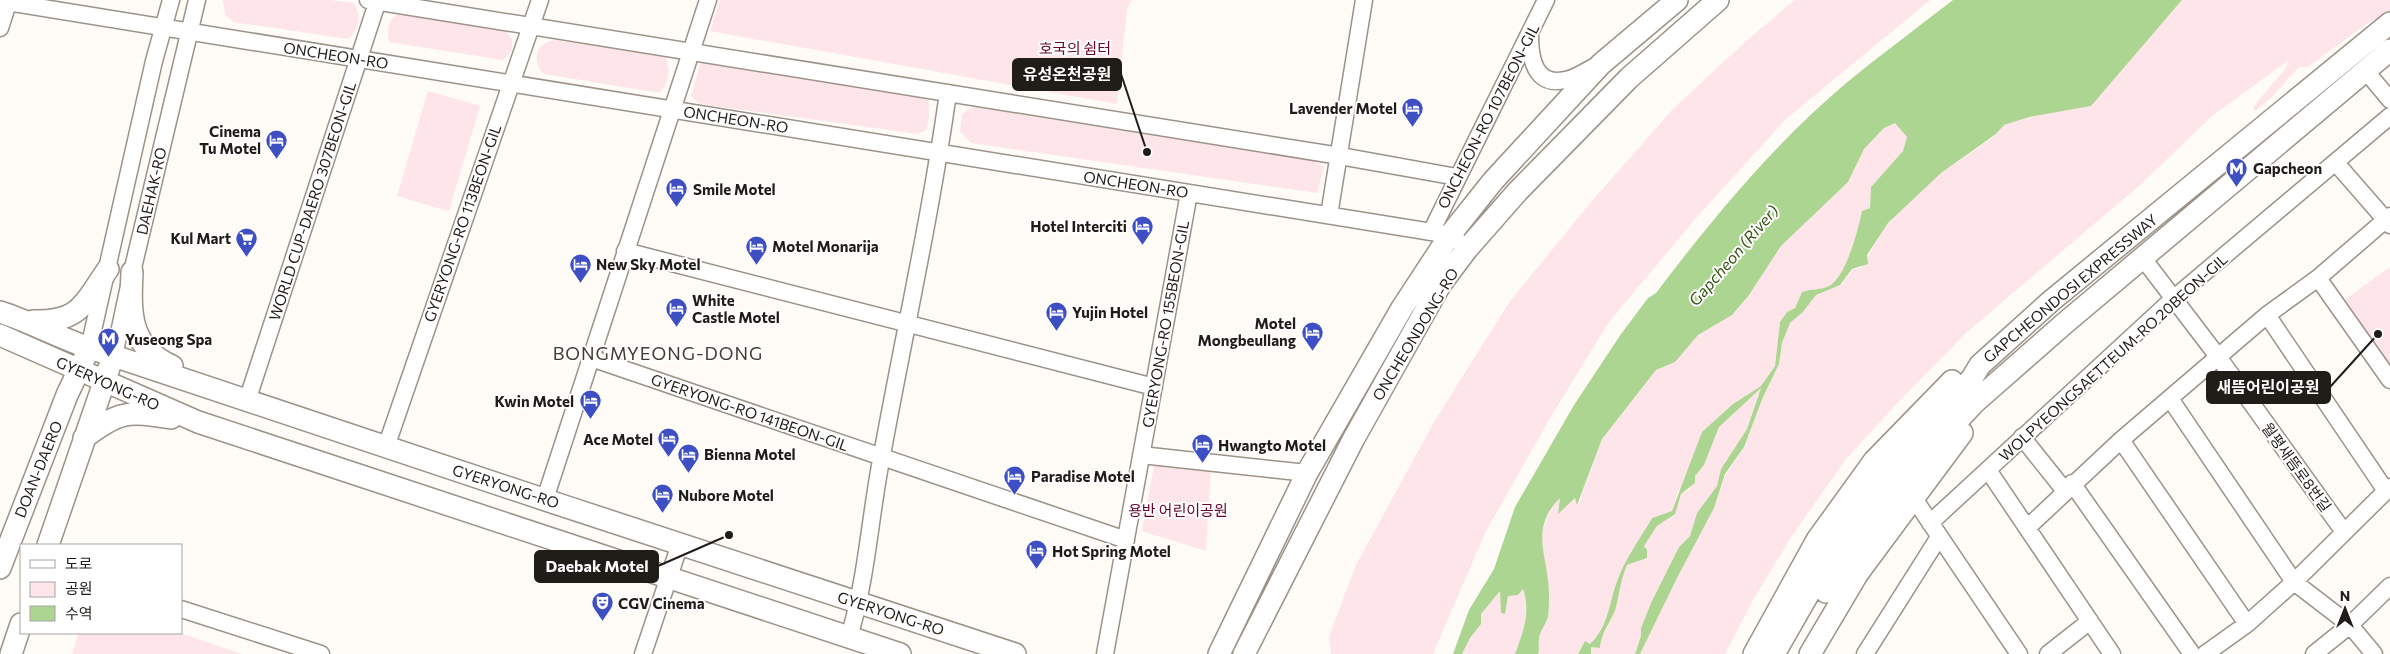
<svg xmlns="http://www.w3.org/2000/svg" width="2390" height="654" font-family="Commissioner,'Noto Sans KR',sans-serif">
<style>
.green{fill:#fee5e9}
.water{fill:#add592}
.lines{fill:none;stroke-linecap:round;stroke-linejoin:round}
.minor-casing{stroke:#9c9288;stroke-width:19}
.major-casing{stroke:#9c9288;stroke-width:24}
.minor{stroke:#fff;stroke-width:16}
.major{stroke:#fff;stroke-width:21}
.labels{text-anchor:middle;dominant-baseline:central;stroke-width:4;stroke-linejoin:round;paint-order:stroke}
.park-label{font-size:15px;fill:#67042b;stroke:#fff}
.street-label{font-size:15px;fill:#201d19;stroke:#fff}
.poi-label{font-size:15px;font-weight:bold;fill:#201d19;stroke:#fff;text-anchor:start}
.water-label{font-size:16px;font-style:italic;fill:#30530e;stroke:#fff}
.quarter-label{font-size:18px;letter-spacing:1px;fill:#433b32;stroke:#fff}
.leader{fill:none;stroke:#201d19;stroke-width:2}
.callout-dot{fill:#201d19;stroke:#fff;stroke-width:2}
.callout{fill:#201d19;stroke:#201d19;stroke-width:2}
.callout-label{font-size:16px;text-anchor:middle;font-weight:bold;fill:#fff}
</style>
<rect width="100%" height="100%" fill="#fffbf6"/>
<path class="green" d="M223,0h108l23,3c8,14 5,25 -5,36l-116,-17 -8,-7z
M720,0h412l-5,8 -10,96 -407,-73z
M1795,0h135l-145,120 -90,99 -86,103 -59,96 -65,115 -52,121h-102l-2,-17 27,-72 78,-143 76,-121 82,-100 81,-92 72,-67z
M2182,0h208v11l-25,14 -57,42h-9l-29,32 -15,12 -2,-4 33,-39 3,-8 -77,56 -72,69 -173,147 -65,66 -56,61 -54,77 -38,62 -29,56h-85l37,-76 37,-70 11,-32 19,-29 19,-50 16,-33 3,-21 8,-20 13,-11 13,-17 24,-10 13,-16 8,-1 24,-41 26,-27 30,-27 55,-38 8,-10 25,-8 62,-11z
M402,10l101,17 9,12v11l-9,10 -114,-18c-3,-15 0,-23 13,-32z
M554,40l110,15c8,14 5,25 -4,38l-116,-19c-13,-13 -9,-30 10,-34z
M703,55l217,39 9,7v18l-3,11 -8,4 -218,-30 -9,-8z
M428,91l52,15 -31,105 -52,-15z
M975,106l339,55 10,6 -7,26 -346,-50 -11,-12 2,-17z
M1895,122l12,15 -4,14 -32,36 -1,21 -8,3c-4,19 -16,66 -33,75 -8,4 -19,3 -27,6l-7,16 -8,4 -7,10 -5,44 -14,20 -28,18 -55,88 -6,19 -20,7c-12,21 -28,42 -36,66 -7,22 -8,43 -26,60l-5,-3 -7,13h-40c2,-6 0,-10 1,-15 1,-8 7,-15 9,-22 1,-7 1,-16 1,-24 -1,-41 -21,-56 11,-96l-2,16 17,-16 3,7 24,-65 54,-69 19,-8 23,-27 34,-20 17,-20 32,-49 67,-64 16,-33 20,-21z
M2390,267v99l-47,-65z
M1761,387l-14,42 -26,40 -4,17 -20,27 -7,23 -11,11 -28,56 -10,25v8l-6,18h-44v-7c20,-14 23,-37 27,-59 2,-8 6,-16 9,-23l20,-7 -3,-12c4,-6 8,-16 14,-21 12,-11 19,-13 23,-31l9,-5 5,-13 9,-11 15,-38z
M1155,461l56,7 -5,83 -64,-20z
M1523,589c7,24 1,42 -8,65h-53l8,-16 11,-14v-10l19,-24 5,23 3,-17z
M79,633h101l62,21h-170z"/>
<path class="water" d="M1953,0h229l-91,106 -62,11 -25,8 -8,9 -55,39 -53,50 -21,32 1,9 -16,5 -12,16 -24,10 -13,17 -13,11 -8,20 -3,21 -16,33 -19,50 -19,27 -11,34 -37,70 -37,76h-5l6,-18v-8l10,-25 28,-56 11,-11 7,-23 20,-27 4,-17 26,-40 14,-41 -42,39 -15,38 -9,11v7l-14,11 -6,20 -18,12 -13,20 3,4v8l-20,7c-7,17 -7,26 -11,42 -4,14 -16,27 -16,41l-9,-1v7h-13l7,-13 5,3c18,-17 19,-39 26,-60 8,-24 24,-45 36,-66l20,-7 30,-79 31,-28 28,-18 14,-20 5,-44 7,-10 8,-4 7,-16c8,-3 19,-2 27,-6 17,-9 29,-56 33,-75l8,-3 1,-21 32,-36 4,-14 -12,-14 -11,5 -20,21 -16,33 -67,64 -32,49 -17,20 -34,20 -23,27 -19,8 -54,69 -25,66 -2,-7 -17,16 2,-16c-32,32 -11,59 -11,96 0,7 0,16 -1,23 -2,7 -8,14 -9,22 -1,5 1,9 -1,15h-23c8,-22 16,-41 8,-65l-5,6 -10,1 -3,18 -4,-1 -1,-22 -19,23v10l-11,14 -8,16h-9l16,-44 25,-41 21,-62 18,-31 41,-71 47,-71 27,-36 8,-5c56,-74 117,-148 189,-209 35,-29 72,-56 108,-84z"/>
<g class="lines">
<defs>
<path id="minor" d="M368,0l972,156 117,21
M0,1l1450,234 8,6
M0,28l9,-28
M1530,36c0,22 5,51 35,44 10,-1 20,-9 29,-13
M2365,70l25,30
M2336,163l54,62
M1329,215l35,-215
M1431,232l115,-232
M625,251l529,136
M2142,257l77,101 125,174
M2318,278l72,102
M2267,315l119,176
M89,348l65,-287 17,-61
M114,356l18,-84 65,-272
M591,358l535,182
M2171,400l123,182 56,43 24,29
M247,401l131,-401
M2022,437l43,54
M2121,440l126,184
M386,447l154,-447
M1141,455l166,18
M1988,470l124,184
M2072,483l120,171
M545,499l163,-499
M1915,500l104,154
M1930,523l243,-224 217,-183
M2027,528l94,-88 146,-125 51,-37 72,-62
M181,609l140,45
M849,637c18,-59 21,-122 33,-182 22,-121 49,-241 66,-362
M643,654l37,-110
M1105,654l84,-461
M1865,654l74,-117
M2048,654l42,-33
M2205,654l42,-30 47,-42 96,-95
M2314,654l36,-29 40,-39"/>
<path id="major" d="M132,272c-2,41 -3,75 40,94
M0,312c31,10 59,26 90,36 307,104 617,205 925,306
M33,321c47,1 50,-16 75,-52
M0,335l198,87 702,232
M84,438c35,-27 43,-27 87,-20
M48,545l61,-177
M0,568l67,-173 18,-38
M1826,592l61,-89 39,-49 49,-52 90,-79 325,-273
M11,654l10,-30
M1219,654l88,-181 95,-165 48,-73 43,-54 108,-117 76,-64
M1244,654l109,-214 87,-155 27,-36 51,-58 111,-113 89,-78
M1754,654l63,-114 57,-79 78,-80
M1774,654l55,-96 47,-69 96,-111 8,-13 71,-64 339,-278
M1810,654l48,-81 104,-140"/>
</defs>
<use href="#minor" class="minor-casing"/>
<use href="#major" class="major-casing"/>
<use href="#minor" class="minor"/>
<use href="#major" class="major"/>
</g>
<defs>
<symbol id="hotel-pin" viewBox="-11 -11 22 30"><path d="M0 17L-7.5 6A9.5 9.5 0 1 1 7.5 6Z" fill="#3e4fc3" stroke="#fff"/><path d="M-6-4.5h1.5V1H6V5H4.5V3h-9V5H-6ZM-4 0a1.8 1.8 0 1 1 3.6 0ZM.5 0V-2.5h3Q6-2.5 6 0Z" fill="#fff"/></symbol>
<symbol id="metro-pin" viewBox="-11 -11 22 30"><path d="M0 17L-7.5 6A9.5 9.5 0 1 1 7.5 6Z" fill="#3e4fc3" stroke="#fff"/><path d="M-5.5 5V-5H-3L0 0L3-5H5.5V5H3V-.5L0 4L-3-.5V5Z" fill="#fff"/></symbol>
<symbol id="supermarket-pin" viewBox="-11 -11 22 30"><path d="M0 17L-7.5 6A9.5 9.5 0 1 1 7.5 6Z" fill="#3e4fc3" stroke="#fff"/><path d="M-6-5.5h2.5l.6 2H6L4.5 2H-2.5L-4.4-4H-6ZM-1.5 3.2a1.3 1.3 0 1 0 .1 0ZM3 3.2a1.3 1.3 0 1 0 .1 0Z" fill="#fff"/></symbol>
<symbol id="theatre-pin" viewBox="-11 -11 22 30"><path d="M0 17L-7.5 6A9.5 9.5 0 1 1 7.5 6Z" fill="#3e4fc3" stroke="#fff"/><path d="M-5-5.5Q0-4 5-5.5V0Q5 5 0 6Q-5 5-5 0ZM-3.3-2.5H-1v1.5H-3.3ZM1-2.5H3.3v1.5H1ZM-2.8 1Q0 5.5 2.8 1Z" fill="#fff"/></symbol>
</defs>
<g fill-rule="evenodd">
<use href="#hotel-pin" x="1400" y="96" width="25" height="34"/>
<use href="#hotel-pin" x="264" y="128" width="25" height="34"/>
<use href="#metro-pin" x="2224" y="156" width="25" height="34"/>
<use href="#hotel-pin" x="664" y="176" width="25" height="34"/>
<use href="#hotel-pin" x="1130" y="214" width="25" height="34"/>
<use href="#supermarket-pin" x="234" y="226" width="25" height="34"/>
<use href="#hotel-pin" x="744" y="234" width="25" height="34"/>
<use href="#hotel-pin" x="568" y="252" width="25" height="34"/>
<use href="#hotel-pin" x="664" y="296" width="25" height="34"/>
<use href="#hotel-pin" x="1044" y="300" width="25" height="34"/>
<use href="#hotel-pin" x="1300" y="320" width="25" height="34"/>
<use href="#metro-pin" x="96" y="326" width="25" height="34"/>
<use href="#hotel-pin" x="578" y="388" width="25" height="34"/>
<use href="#hotel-pin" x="656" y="426" width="25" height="34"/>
<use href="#hotel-pin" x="1190" y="432" width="25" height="34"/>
<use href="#hotel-pin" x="676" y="442" width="25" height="34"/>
<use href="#hotel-pin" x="1002" y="464" width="25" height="34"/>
<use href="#hotel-pin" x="650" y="482" width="25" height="34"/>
<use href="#hotel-pin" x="1024" y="538" width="25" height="34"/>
<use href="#theatre-pin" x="590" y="590" width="25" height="34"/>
</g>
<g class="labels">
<g class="park-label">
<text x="1075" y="48">호국의 쉼터</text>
<text x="1178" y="510">용반 어린이공원</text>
</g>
<g class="street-label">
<text transform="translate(336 55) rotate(9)">ONCHEON-RO</text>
<text transform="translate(1488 116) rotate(-63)">ONCHEON-RO 107BEON-GIL</text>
<text transform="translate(736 119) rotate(9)">ONCHEON-RO</text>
<text transform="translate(1136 184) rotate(9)">ONCHEON-RO</text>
<text transform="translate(151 191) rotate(-77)">DAEHAK-RO</text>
<text transform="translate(312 201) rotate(-72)">WORLD CUP-DAERO 307BEON-GIL</text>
<text transform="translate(462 223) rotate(-71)">GYERYONG-RO 113BEON-GIL</text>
<text transform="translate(2070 288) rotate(-40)">GAPCHEONDOSI EXPRESSWAY</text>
<text transform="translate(1165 324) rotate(-80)">GYERYONG-RO 155BEON-GIL</text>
<text transform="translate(1415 334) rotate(-59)">ONCHEONDONG-RO</text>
<text transform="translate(2113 357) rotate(-42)">WOLPYEONGSAETTEUM-RO 20BEON-GIL</text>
<text transform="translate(108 383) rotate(24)">GYERYONG-RO</text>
<text transform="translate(750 412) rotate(19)">GYERYONG-RO 141BEON-GIL</text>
<text transform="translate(2297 467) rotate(54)">월평새뜸로8번길</text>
<text transform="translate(38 469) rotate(-68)">DOAN-DAERO</text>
<text transform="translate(506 486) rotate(18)">GYERYONG-RO</text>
<text transform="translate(891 613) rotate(18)">GYERYONG-RO</text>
</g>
<g class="poi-label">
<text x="1397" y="108" text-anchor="end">Lavender Motel</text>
<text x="261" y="131" text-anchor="end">Cinema<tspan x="261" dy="17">Tu Motel</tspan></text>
<text x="2253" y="168">Gapcheon</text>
<text x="693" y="189">Smile Motel</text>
<text x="1127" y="226" text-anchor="end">Hotel Interciti</text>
<text x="231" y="238" text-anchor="end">Kul Mart</text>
<text x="772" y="246">Motel Monarija</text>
<text x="596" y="264">New Sky Motel</text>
<text x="692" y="300">White<tspan x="692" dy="17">Castle Motel</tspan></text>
<text x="1072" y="312">Yujin Hotel</text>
<text x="1296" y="323" text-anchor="end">Motel<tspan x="1296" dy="17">Mongbeullang</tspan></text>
<text x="125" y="339">Yuseong Spa</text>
<text x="574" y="401" text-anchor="end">Kwin Motel</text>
<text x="653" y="439" text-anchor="end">Ace Motel</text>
<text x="1218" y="445">Hwangto Motel</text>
<text x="704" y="454">Bienna Motel</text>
<text x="1031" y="476">Paradise Motel</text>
<text x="678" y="495">Nubore Motel</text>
<text x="1052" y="551">Hot Spring Motel</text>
<text x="618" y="603">CGV Cinema</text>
</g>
<g class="water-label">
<text transform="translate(1733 255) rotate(-49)">Gapcheon (River)</text>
</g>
<g class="quarter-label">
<text x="658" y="353">BONGMYEONG-DONG</text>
</g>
</g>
<path class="leader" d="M1147 152L1121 74M2378 334L2330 387M729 535L658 566"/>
<g class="callout-dot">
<circle cx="1147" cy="152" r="5"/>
<circle cx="2378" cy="334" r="5"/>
<circle cx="729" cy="535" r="5"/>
</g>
<g class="callout">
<rect x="1013" y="59" width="108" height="31" rx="5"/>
<rect x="2207" y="372" width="123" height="31" rx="5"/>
<rect x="535" y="551" width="123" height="31" rx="5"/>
</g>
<g class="callout-label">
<text x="1067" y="80">유성온천공원</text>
<text x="2268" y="393">새뜸어린이공원</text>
<text x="597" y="572">Daebak Motel</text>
</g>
<rect x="20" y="544" width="162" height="90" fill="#ffffff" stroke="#a6a5a3"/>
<rect x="30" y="560" width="25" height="8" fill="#ffffff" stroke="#a6a5a3"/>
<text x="65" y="569" font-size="15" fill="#201d19">도로</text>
<rect x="30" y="582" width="25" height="15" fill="#fee5e9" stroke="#a6a5a3"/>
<text x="65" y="594" font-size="15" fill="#201d19">공원</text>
<rect x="30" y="606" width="25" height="15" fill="#add592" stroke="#a6a5a3"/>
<text x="65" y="619" font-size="15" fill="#201d19">수역</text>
<g transform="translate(2345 609)" stroke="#ffffff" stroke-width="4" paint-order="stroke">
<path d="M0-4L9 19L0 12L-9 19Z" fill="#201d19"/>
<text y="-8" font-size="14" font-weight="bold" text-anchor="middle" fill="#201d19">N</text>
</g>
</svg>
